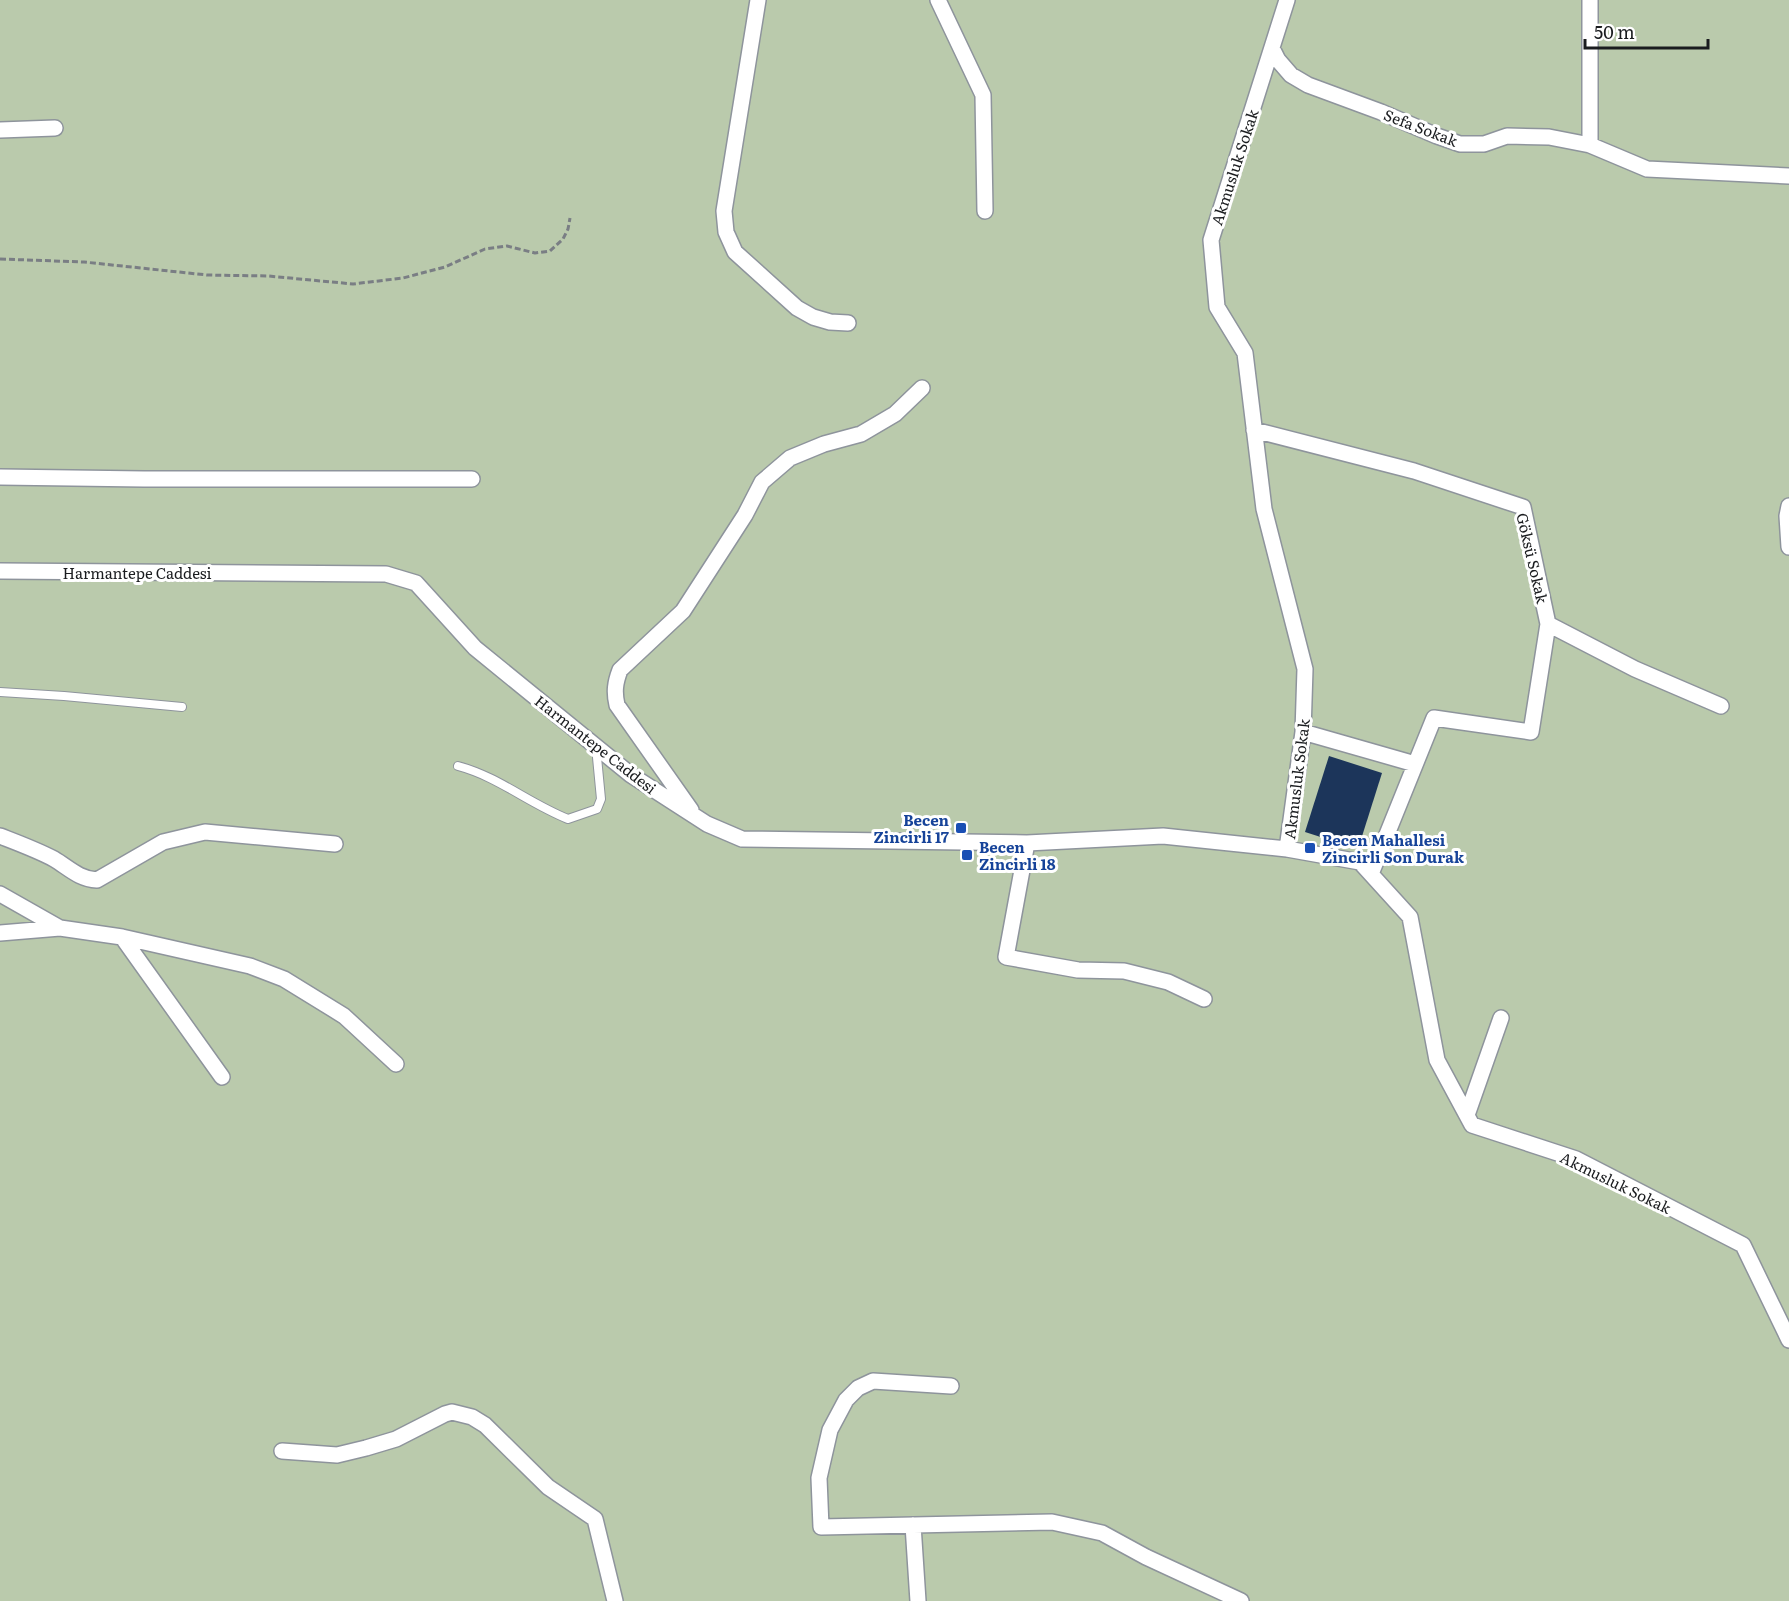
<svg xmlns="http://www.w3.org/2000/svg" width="1789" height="1601" font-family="Literata,serif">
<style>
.green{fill:#bacaac}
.building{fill:#1c355a}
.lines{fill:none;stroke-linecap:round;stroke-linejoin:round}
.service-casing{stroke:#8e949c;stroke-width:10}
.minor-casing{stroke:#8e949c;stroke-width:18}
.path{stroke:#7a7e84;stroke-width:3;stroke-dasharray:6 3;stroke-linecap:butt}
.service{stroke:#fff;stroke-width:8}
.minor{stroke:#fff;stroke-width:15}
.transit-dot{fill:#1a4fb4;stroke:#fff;stroke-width:2}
.labels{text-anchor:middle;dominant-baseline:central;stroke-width:6;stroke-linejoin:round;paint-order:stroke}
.street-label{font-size:15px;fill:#1a1c1f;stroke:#fff}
.transit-label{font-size:15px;font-weight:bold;fill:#164399;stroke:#fff;text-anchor:start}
</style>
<rect width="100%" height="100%" fill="#dae0e9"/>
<path class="green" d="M0,0h1789v1601h-1789z"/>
<path class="building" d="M1329,756l53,17 -24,76 -53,-17z"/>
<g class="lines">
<defs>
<path id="service" d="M0,692l64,4 118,11
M458,766c41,11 70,37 110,53l29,-10 4,-10 -5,-52"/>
<path id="minor" d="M758,0l-34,211 2,21 9,20 62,56 16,9 17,5 18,1
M938,0l45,95 2,116
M1287,0l-76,240 6,67 28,46 19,156 41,160 -2,63 -16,117 73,13 50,55 27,143 35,65 104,34 167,86 46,95
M1590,0v145l57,24 142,7
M1272,48l6,12 13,15 17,10 73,27 56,24 23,8h24l23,-8 42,1 41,8
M0,130l55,-2
M1254,430l160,41 109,36 25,117 87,45 86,37
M0,477l144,2h328
M1789,506l-2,10 2,31
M0,571l386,3 30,9 59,65 156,127 76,49 35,15 285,4 136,-7 124,13
M1303,732l112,32
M691,810l-74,-105c-3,-13 -2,-22 3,-35l63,-59 62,-96 17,-33 28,-24 34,-14 37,-10 34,-20 27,-26
M0,836c18,7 37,14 54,23 15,9 25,20 43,21l66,-38 42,-10 130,12
M1027,843l-21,114 72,13 46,1 44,11 36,17
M1371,874l63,-156 97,14 17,-108
M0,894l60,34
M0,933l60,-5 62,9 128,29 34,13 60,37 52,48
M122,937l100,140
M1467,1115l34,-97
M951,1386l-78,-5 -15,7 -12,12 -16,30 -11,48 2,49 231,-5 50,11 44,24 95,44
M282,1451l55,4 29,-7 30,-9 49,-25 7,-2 20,5 13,8 63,62 47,32 20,82
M913,1525l5,76"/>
</defs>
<use href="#service" class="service-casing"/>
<use href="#minor" class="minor-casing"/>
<path class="path" d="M0,259l84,3 123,13 61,1 85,8 50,-6 42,-11 40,-18 22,-3 28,7 15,-2 13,-12 5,-10 2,-11"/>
<use href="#service" class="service"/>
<use href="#minor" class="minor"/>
</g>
<g class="transit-dot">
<rect x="955" y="822" width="12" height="12" rx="3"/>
<rect x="1304" y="842" width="12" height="12" rx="3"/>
<rect x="961" y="849" width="12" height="12" rx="3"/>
</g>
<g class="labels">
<g class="street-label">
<text transform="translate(1421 127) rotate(21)">Sefa Sokak</text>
<text transform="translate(1234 167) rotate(-72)">Akmusluk Sokak</text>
<text transform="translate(1533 558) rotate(77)">Göksü Sokak</text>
<text x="137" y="572">Harmantepe Caddesi</text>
<text transform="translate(596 744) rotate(38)">Harmantepe Caddesi</text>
<text transform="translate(1296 779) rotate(-83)">Akmusluk Sokak</text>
<text transform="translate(1616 1182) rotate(26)">Akmusluk Sokak</text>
</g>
<g class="transit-label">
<text x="949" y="819" text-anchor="end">Becen<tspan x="949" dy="17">Zincirli 17</tspan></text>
<text x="1322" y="839">Becen Mahallesi<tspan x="1322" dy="17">Zincirli Son Durak</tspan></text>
<text x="979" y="846">Becen<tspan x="979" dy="17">Zincirli 18</tspan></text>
</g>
</g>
<path d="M1585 39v9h123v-9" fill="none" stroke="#1a1c1f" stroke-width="3"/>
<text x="1594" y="39" font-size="18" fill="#1a1c1f" stroke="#ffffff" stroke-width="4.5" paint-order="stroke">50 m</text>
</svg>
